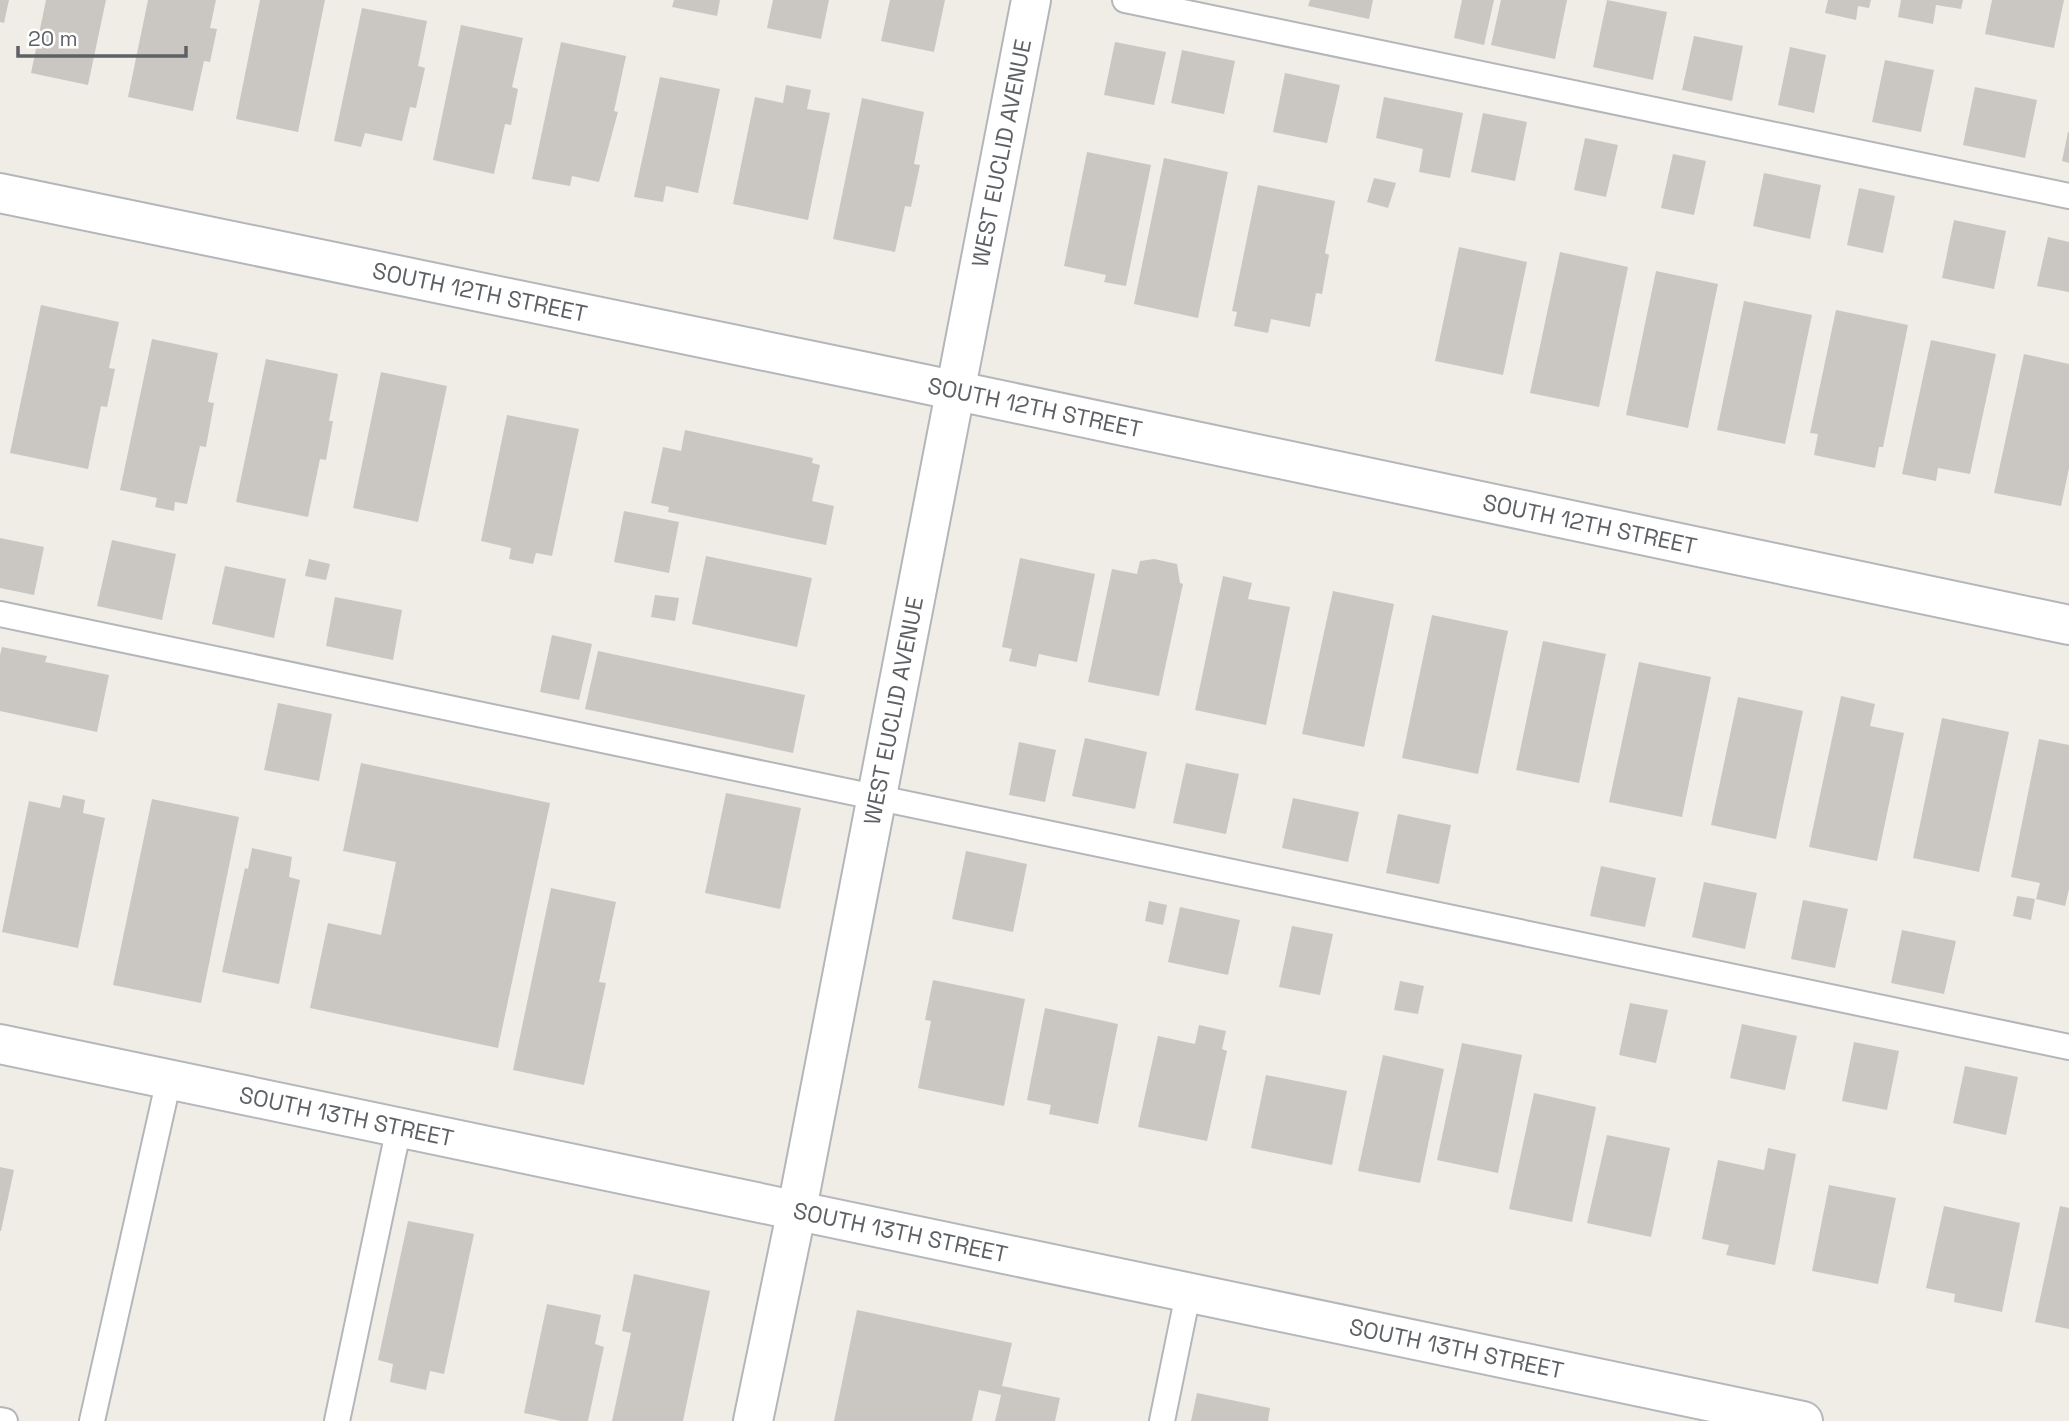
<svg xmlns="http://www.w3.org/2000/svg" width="2069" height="1421" font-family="'Space Grotesk',sans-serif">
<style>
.building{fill:#cac7c2}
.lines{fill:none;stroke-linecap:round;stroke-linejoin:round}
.lane-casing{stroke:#b3b6ba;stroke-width:28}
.street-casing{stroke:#b3b6ba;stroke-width:42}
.secondary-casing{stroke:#b4b8bc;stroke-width:42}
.lane{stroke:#fff;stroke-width:24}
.street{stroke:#fff;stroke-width:38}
.secondary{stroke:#fff;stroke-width:38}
.labels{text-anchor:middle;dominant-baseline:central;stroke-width:5;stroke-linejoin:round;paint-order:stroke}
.street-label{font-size:23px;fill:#5d6165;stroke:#fff}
</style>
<rect width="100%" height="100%" fill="#efede6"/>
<path class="building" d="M0,0h9l-5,23 -4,-1z
M46,0h60l-18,85 -57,-12z
M148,0h68l-6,28 7,1 -7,33 -6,-1 -11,50 -65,-14z
M260,0h65l-27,132 -62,-13z
M674,0h46l-3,16 -45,-9z
M773,0h56l-8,39 -54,-11z
M890,0h55l-11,52 -53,-11z
M1310,0h63l-4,19 -61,-13z
M1462,0h32l-10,45 -30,-7z
M1501,0h66l-12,59 -64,-14z
M1607,0l60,12 -14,68 -60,-13z
M1828,0h43l-2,8 -11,-2 -2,14 -31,-7z
M1901,0h62l-2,9 -25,-4 -3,19 -35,-7z
M1992,0h72l-10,48 -69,-14z
M362,8l65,13 -9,45 7,2 -9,40 -6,-1 -8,34 -37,-8 -4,14 -27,-6z
M461,25l62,13 -11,49 6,2 -7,36 -6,-1 -11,50 -61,-14z
M1694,36l49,10 -11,55 -50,-11z
M561,42l65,14 -12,55 4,1 -19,70 -27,-6 -2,10 -38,-7z
M1115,42l51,10 -12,53 -50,-10z
M1790,47l36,8 -12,58 -36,-8z
M1182,50l53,11 -11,53 -53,-11z
M1885,60l49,10 -13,62 -49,-10z
M1285,73l55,12 -13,58 -54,-11z
M660,77l60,12 -22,104 -32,-7 -3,16 -29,-5z
M786,85l25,5 -4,19 23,4 -22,107 -75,-16 22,-107 28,6z
M1975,87l62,13 -12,58 -62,-13z
M1384,97l79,16 -13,65 -31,-6 4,-23 -47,-11z
M862,98l62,14 -10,52 6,1 -9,42 -6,-1 -10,46 -62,-13z
M1483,113l44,9 -12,59 -44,-9z
M2068,132h1v31l-7,-2z
M1585,138l33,7 -12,52 -32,-7z
M1087,152l64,13 -25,121 -22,-4 2,-7 -42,-9z
M1673,154l33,7 -12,54 -33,-7z
M1164,158l64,14 -30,146 -64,-14z
M1764,173l57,12 -11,54 -57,-13z
M1374,178l22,5 -8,25 -21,-6z
M1258,185l77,16 -10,52 4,2 -7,39 -6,-1 -6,34 -39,-8 -3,14 -34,-7 3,-14 -5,-1z
M1859,188l36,8 -12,57 -36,-8z
M1954,220l52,11 -12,58 -52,-11z
M2048,237l21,5v50l-32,-6z
M1459,247l68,15 -24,113 -68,-14z
M1560,252l68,15 -29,140 -69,-14z
M1656,271l62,13 -30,144 -62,-13z
M1744,301l68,14 -27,129 -68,-14z
M41,305l78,17 -10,46 6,1 -8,38 -6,-1 -13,63 -78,-16z
M1836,310l72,15 -25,122h-4l-4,21 -61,-13 4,-21 -8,-1z
M152,339l66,14 -10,49 6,1 -8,44 -6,-1 -13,58 -12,-2 -1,9 -19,-4 2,-9 -37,-8z
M1931,340l65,14 -26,120 -32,-6 -2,13 -34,-7z
M2024,354l45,10v104l-8,38 -67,-13z
M266,359l72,15 -9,47h4l-7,39 -6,-1 -12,58 -72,-15z
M381,372l66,14 -29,136 -65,-14z
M507,415l72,14 -27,127 -16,-3 -3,11 -24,-5 2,-11 -30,-7z
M685,430l128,28 -1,5 8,2 -8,36 22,5 -8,39 -158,-33 1,-5 -18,-4 12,-56 18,4z
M624,511l55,11 -10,51 -55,-11z
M0,538l44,9 -10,48 -34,-7z
M112,540l64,14 -14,66 -65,-14z
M706,556l106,22 -15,69 -105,-23z
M1020,558l75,16 -18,88 -38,-8 -3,13 -27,-6 3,-12 -10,-2z
M309,559l21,5 -4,16 -21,-4z
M1154,559l23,5 3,19 3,1 -24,112 -71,-14 24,-113 25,5 3,-13z
M225,566l61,13 -12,59 -62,-14z
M1223,576l29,7 -4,16 42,8 -24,118 -71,-15z
M1333,591l61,13 -30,143 -62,-13z
M655,595l24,3 -4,23 -24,-4z
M335,597l67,13 -9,50 -67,-14z
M1432,615l76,16 -30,143 -76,-16z
M552,635l40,9 -13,56 -39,-8z
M1543,641l63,13 -27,129 -63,-13z
M2,647l45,9 -2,6 64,13 -12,57 -97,-21v-56z
M598,651l207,44 -12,58 -208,-44z
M1639,662l72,15 -29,140 -73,-15z
M1841,696l34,8 -5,22 34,7 -27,128 -68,-14z
M1738,697l65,14 -27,128 -65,-14z
M278,703l54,11 -13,67 -55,-11z
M1942,718l67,14 -30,140 -66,-14z
M1085,738l62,14 -12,57 -63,-13z
M2039,739l30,6v144l-4,17 -29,-7 4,-16 -29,-6z
M1019,742l37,8 -11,52 -36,-7z
M361,763l189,40 -52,245 -188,-40 18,-85 53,12 15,-73 -53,-11z
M1186,763l53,11 -13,60 -53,-11z
M726,793l75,15 -21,101 -75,-16z
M63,795l22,5 -2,13 22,5 -27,130 -76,-16 27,-131 31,7z
M1293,798l66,14 -11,50 -66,-14z
M152,799l87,18 -38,186 -88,-18z
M1398,814l53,11 -12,59 -53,-11z
M252,848l40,9 -3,20 11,3 -21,104 -57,-12 23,-104 3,1z
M966,851l61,13 -14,68 -61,-13z
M1601,866l55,12 -11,49 -55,-11z
M1704,882l53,11 -12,56 -53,-12z
M551,888l65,14 -17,80 7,1 -22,102 -71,-15z
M2017,896l18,3 -4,21 -18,-4z
M1803,900l45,9 -13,59 -44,-9z
M1149,901l18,4 -4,20 -18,-4z
M1180,907l60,13 -12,55 -60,-13z
M1292,926l41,8 -13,61 -41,-8z
M1902,930l54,11 -12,53 -53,-11z
M933,980l92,19 -21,107 -86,-18 13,-67 -6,-1z
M1400,981l24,5 -6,28 -24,-4z
M1630,1003l38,7 -12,53 -37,-8z
M1045,1008l73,16 -20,100 -49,-10 2,-9 -24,-5z
M1742,1024l55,12 -12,54 -55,-12z
M1199,1025l27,6 -4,18 5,2 -20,90 -69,-14 20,-91 37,8z
M1854,1042l45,9 -12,59 -45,-9z
M1462,1043l60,12 -24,118 -61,-13z
M1383,1055l61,14 -24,114 -62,-12z
M1965,1066l53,11 -12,58 -53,-12z
M1266,1075l81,16 -15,74 -81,-17z
M1534,1093l62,14 -24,115 -63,-13z
M1607,1135l63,13 -19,89 -64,-14z
M1768,1148l28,6 -21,111 -49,-10 3,-10 -27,-6 16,-79 46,10z
M0,1167l14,3 -13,61h-1z
M1829,1185l67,13 -18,86 -66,-13z
M1944,1206l76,17 -18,89 -48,-10 1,-8 -29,-6z
M2060,1206l9,2v121l-34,-7z
M408,1221l66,13 -30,140 -14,-3 -4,19 -36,-8 3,-18 -15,-4z
M634,1274l76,17 -27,130h-71l19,-88 -9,-2z
M547,1304l54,11 -6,29 9,3 -16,74h-27l-37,-8z
M857,1310l155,33 -10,43 58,12 -5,23h-60l6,-26 -22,-5 -7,31h-138z
M1197,1393l73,15 -2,13h-77z"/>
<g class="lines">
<defs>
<path id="lane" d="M1125,0l944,196
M0,614l2069,433
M0,1420l5,1
M92,1421l77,-342
M337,1421l62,-294
M1162,1421l26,-127"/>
<g id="street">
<path id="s1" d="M0,193l891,184 1178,248"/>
<path id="s2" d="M753,1421l44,-212 234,-1209"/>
</g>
<g id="secondary">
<path id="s3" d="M0,1044l1803,377"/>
</g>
</defs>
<use href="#lane" class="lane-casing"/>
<use href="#street" class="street-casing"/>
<use href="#secondary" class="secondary-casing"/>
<use href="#lane" class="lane"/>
<use href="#street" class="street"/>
<use href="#secondary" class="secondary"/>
</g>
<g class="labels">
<g class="street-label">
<text stroke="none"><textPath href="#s2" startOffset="1292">WEST EUCLID AVENUE</textPath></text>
<text stroke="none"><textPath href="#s1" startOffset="490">SOUTH 12TH STREET</textPath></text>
<text stroke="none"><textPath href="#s1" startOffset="1057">SOUTH 12TH STREET</textPath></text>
<text stroke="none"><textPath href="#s1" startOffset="1624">SOUTH 12TH STREET</textPath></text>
<text stroke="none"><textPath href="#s2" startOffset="724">WEST EUCLID AVENUE</textPath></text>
<text stroke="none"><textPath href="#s3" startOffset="354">SOUTH 13TH STREET</textPath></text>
<text stroke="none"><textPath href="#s3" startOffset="920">SOUTH 13TH STREET</textPath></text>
<text stroke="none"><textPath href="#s3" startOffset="1488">SOUTH 13TH STREET</textPath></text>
</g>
</g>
<path d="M18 46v10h168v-10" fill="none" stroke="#5d6165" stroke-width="3.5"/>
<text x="28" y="46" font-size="21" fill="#5d6165" stroke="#ffffff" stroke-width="5" paint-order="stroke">20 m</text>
</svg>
